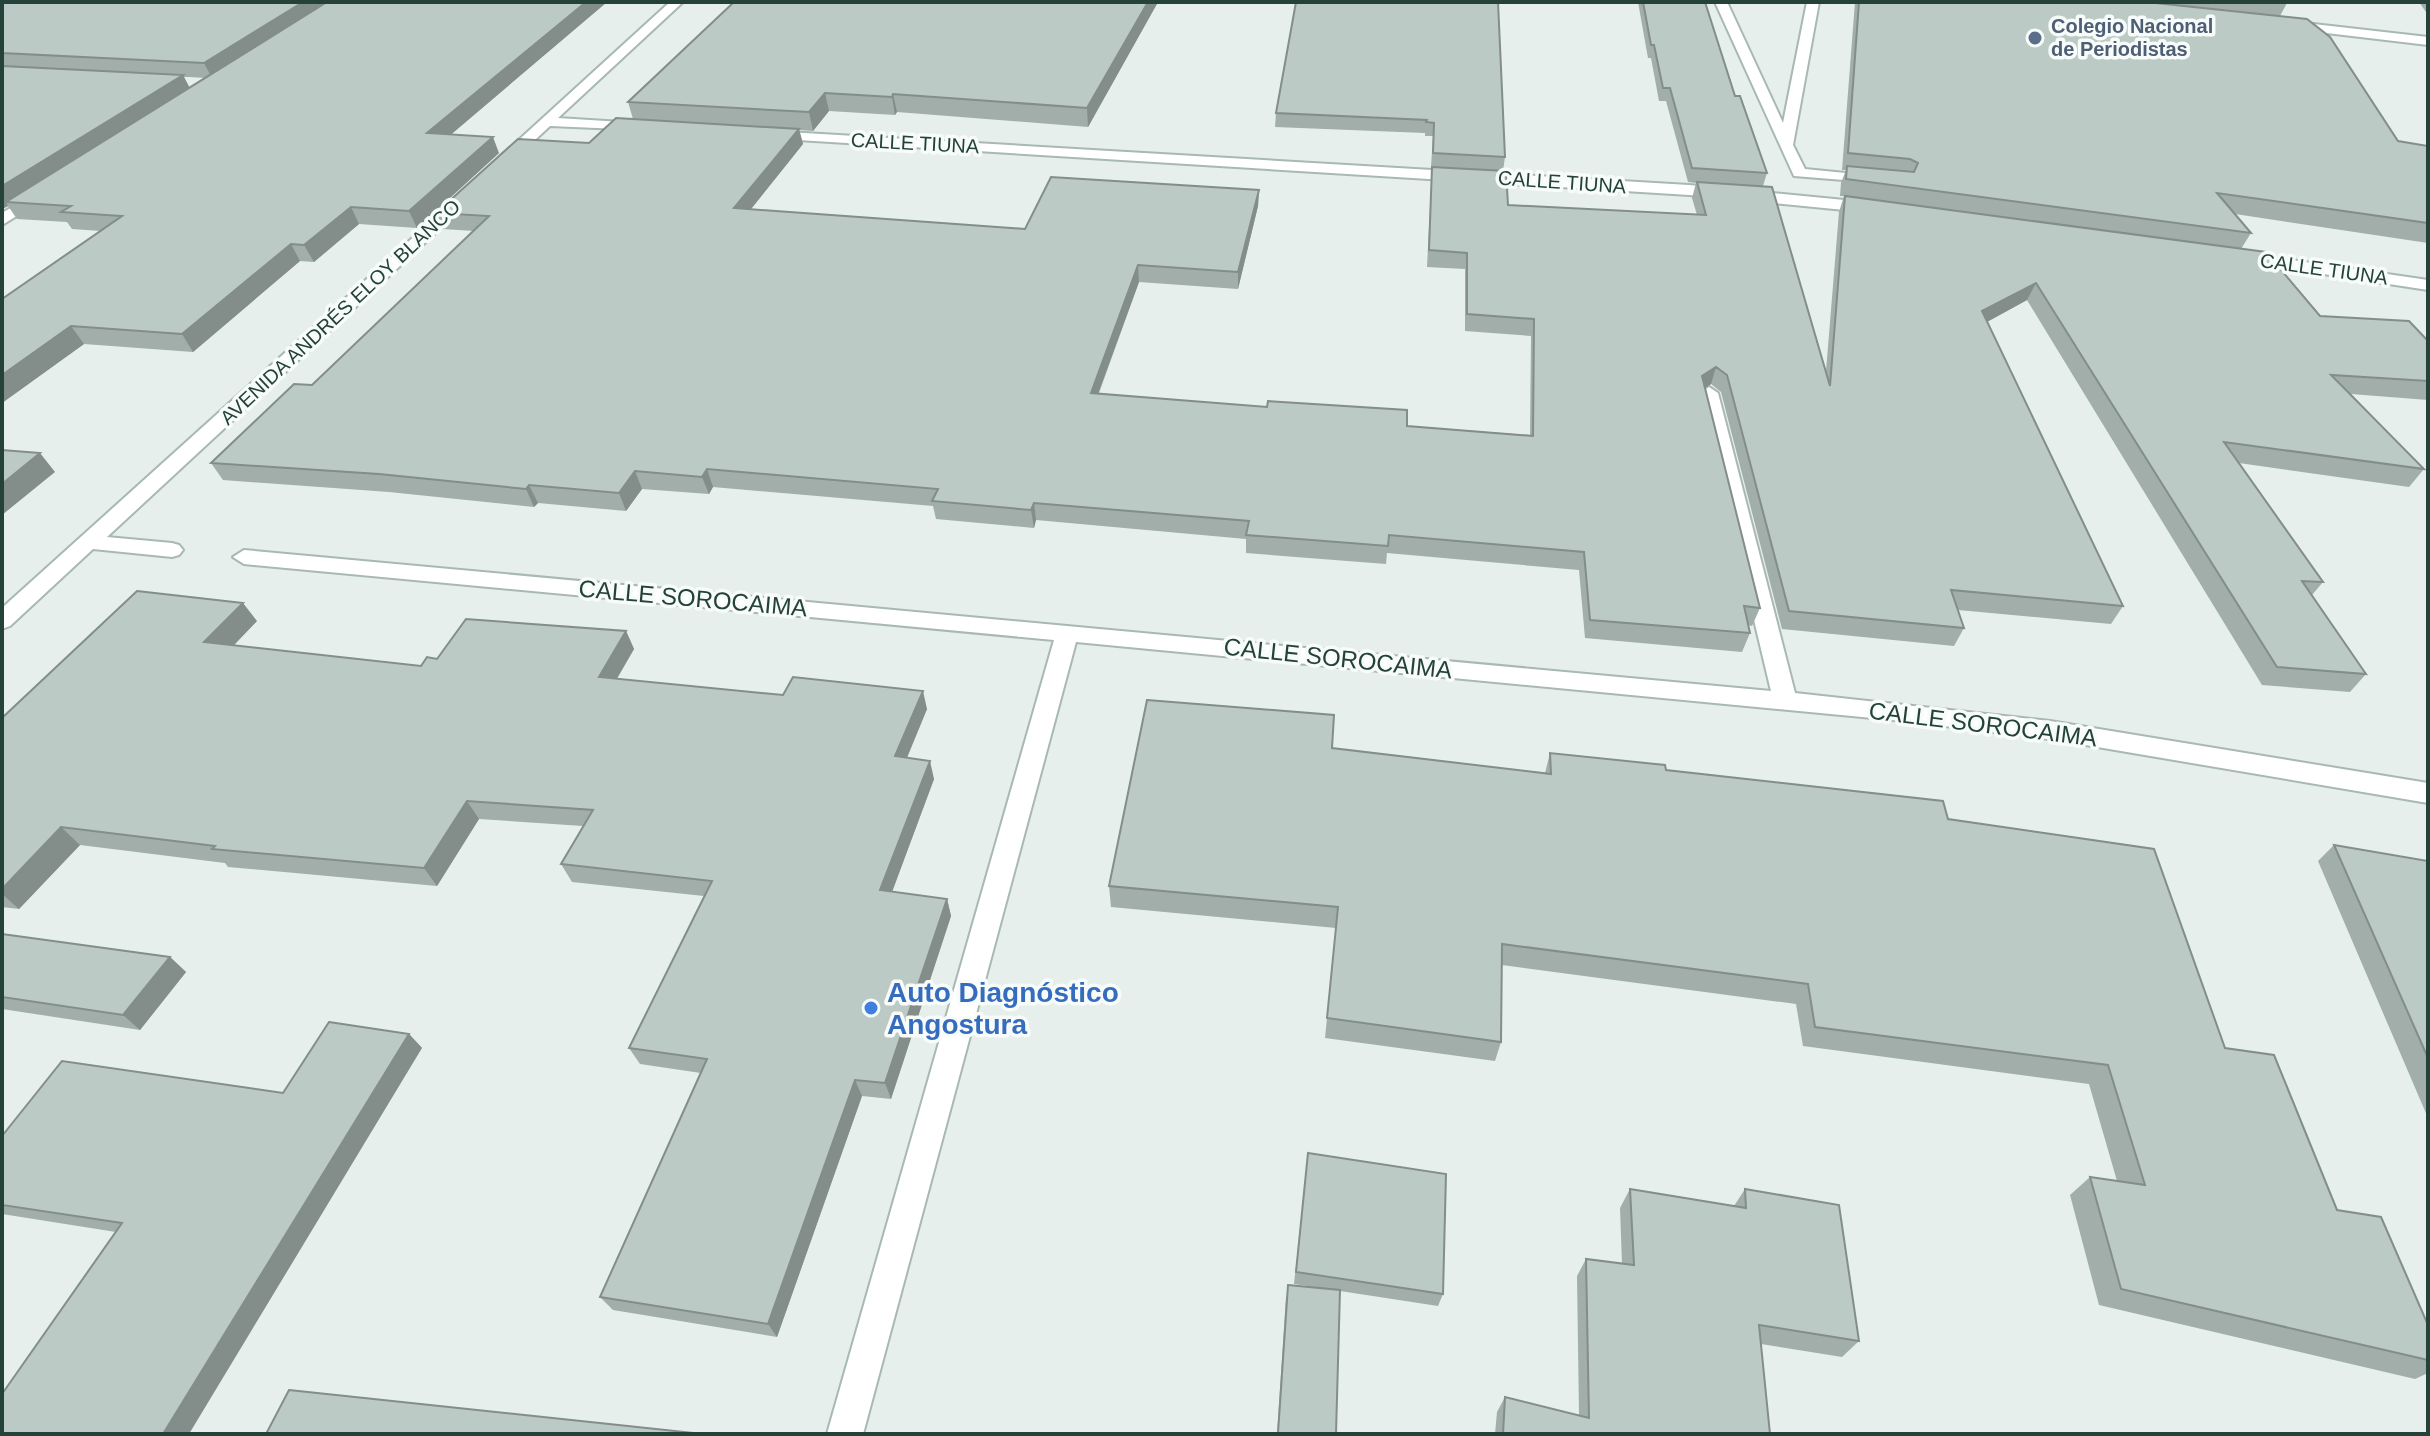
<svg xmlns="http://www.w3.org/2000/svg" width="2430" height="1436" font-family="Arial,sans-serif">
<style>
.lines{fill:none;stroke-linecap:round;stroke-linejoin:round}
.minor-casing{stroke:#a8b8b2;stroke-width:4}
.tertiary-casing{stroke:#a8b8b2;stroke-width:4}
.minor{fill:#fff;fill-rule:evenodd}
.tertiary{fill:#fff;fill-rule:evenodd}
.wall{fill:#a1aea9;fill-rule:evenodd}
.shaded-wall{fill:#838d89}
.building{fill:#bbcac4;stroke:#838d89;stroke-width:2}
.service-dot{fill:#5c6f8a;stroke:#f7fbf9;stroke-width:3}
.shop-dot{fill:#3f7fe0;stroke:#f7fbf9;stroke-width:3}
.labels{text-anchor:middle;dominant-baseline:central;stroke-width:7;stroke-linejoin:round;paint-order:stroke}
.far-service-label{font-size:20px;font-weight:bold;fill:#4e5e75;stroke:#f7fbf9;text-anchor:start}
.far-street-label{font-size:20px;fill:#24423a;stroke:#f7fbf9}
.street-label{font-size:24px;fill:#24423a;stroke:#f7fbf9}
.near-shop-label{font-size:28px;font-weight:bold;fill:#366cbe;stroke:#f7fbf9;text-anchor:start}
</style>
<rect width="100%" height="100%" fill="#e6efeb"/>
<g class="lines">
<defs>
<path id="minor" d="M670,2h13l-125,116 80,5 7,4 -2,3 -93,-4 -40,37h-10v-6z
M1715,2h12l56,121 24,-121h12l-26,143 12,24 71,7 7,4 -2,3 -87,-7z
M770,131l919,54 186,18 8,5 -8,5 -186,-18 -924,-57v-6z
M41,190l8,5 -3,3 -44,27v-12z
M464,194l8,5 -3,3 -362,335 65,6 7,2 4,5 -4,5 -7,2 -79,-8 -83,77 -8,3v-21l457,-412z
M2244,253l184,27v10l-190,-29v-6z
M1709,387l9,6 77,300 255,28 378,62v20l-378,-64 -146,-18 -828,-79 -213,792h-36l227,-794 -810,-76 -11,-7 11,-7 1527,141 -71,-298z"/>
<path id="tertiary" d="M2287,21l141,16v8l-145,-17v-6z"/>
</defs>
<use href="#minor" class="minor-casing"/>
<use href="#tertiary" class="tertiary-casing"/>
<use href="#minor" class="minor"/>
<use href="#tertiary" class="tertiary"/>
</g>
<path class="wall" d="M2,2h605l-156,132 48,19 -82,75 -58,-4 -45,38 -14,-1 -107,91 -109,-8 -82,59v-104l99,-68 -29,-2 -5,-7 -50,-3 -9,-13 -6,3zM184,77h5l17,1 -16,10z
M734,2h424l-70,125 -191,-15 -2,3 -66,-4 -16,20 -14,-1 4,14 -52,65 274,20 234,-39 -1,16 -20,83 -99,-7 -40,111 308,33 123,9 1,-99 -66,-5v-62l-38,-2 5,-100h-1l2,-31h-8v-3l-150,-6 1,-14 20,-111 209,155 -2,14 5,34 189,10 -5,-17 4,-15 -8,-1 -22,-81h-7l-8,-43h-3l-10,-56h67l30,94 32,77 -4,13 63,185 13,-159 5,-16h-4l1,-13 5,-13h-4l13,-168h431l1,1 -7,13 118,125 30,5v97l-193,-29 16,19 -10,16 79,67 108,25v59l-77,-6 73,75 -15,18 -170,-24 84,119 -11,13 54,79 -16,18 -88,-7 -235,-385 -40,22 136,284 -12,18 -153,-14 6,18 -10,18 -172,-17 -61,-237 -10,-8 -6,4 55,220 -8,18 -4,-1 2,8 -8,19 -157,-14 -6,-68 -192,-17 -1,11 -140,-11v-14l-210,-19 -2,8 -98,-9 -3,-13 -220,-19 -4,7 -67,-5 -16,22 -88,-8 -4,4 -145,-15 -166,-12 -12,-17 101,-78 162,-154 -31,-2 -7,-16 153,-70 44,-24 -5,-17z
M2419,2h9v13z
M257,621l-24,24 188,21 16,-7 189,-28 8,18 -17,30 310,30 -20,49 27,21 -42,113 55,7 4,17 -60,183 -29,-3 -85,241 -164,-27 -13,-13 101,-224 -61,-9 -11,-16 75,-152 -132,-14 -11,-18 22,-38 -104,-7 -42,67 -209,-19 -3,-4 -145,-18 -61,64 -17,-2v-189z
M1332,748l213,25 5,-20 116,17 282,49 277,229 112,162 91,115v48l-13,6 -316,-74 -29,-110 20,-18 27,4 -28,-97 -286,-38 -7,-42 -294,-39 -1,77 -6,19 -170,-23 11,-110 -225,-21 -2,-21z
M2334,845l94,16v257l-110,-257z
M2,934l168,23 16,15 -46,58 -138,-21z
M409,1034l13,14 -306,184 -114,-18v-78l281,-43z
M1308,1153l135,141 -5,12 -98,-15 -4,143h-59l9,-137 42,-8 -34,-5z
M1630,1189l104,17 11,-17 114,152 -17,16 -81,-13 9,90h-275l2,-22 8,-15 74,18 -2,-139 9,-17 36,5 -2,-56z"/>
<path class="shaded-wall" d="M303,2h30l-121,76 -8,-15z
M586,2h21l-173,147 -7,-16z
M1148,2h10l-70,125 -1,-19z
M183,75l8,16 -185,111 2,4 -6,3v-23z
M825,93l4,18 -16,20 -4,-19z
M893,94l4,18 -2,3 -3,-18z
M799,129l4,15 -64,80 -5,-16z
M493,137l6,16 -82,75 -8,-17z
M1259,190l-1,16 -20,83v-17z
M351,207l8,17 -45,38 -10,-17z
M291,244l9,17 -107,91 -11,-18z
M1138,265l1,17 -47,128 -1,-17z
M2036,283l-9,17 -53,29 8,-18z
M71,326l13,18 -82,59v-28z
M1716,367l-5,17 -14,10 5,-18z
M40,453l15,19 -53,43v-31z
M707,469l6,18 -4,7 -7,-17z
M635,471l7,18 -16,22 -7,-18z
M529,485l9,18 -4,4 -8,-18z
M1034,503l2,17 -2,8 -3,-18z
M243,603l14,18 -38,40 -15,-19z
M626,631l8,18 -27,46 -8,-18z
M923,691l4,18 -27,65 -5,-18z
M930,761l4,18 -48,129 -6,-18z
M467,801l12,18 -42,67 -13,-18z
M61,827l19,18 -61,64 -17,-15v-5z
M947,899l4,17 -60,183 -6,-16z
M170,957l16,15 -46,58 -17,-15z
M409,1034l13,14 -233,386h-26z
M855,1080l7,16 -85,241 -9,-13z"/>
<path class="building" d="M7,2h296l-99,61 -202,-10v-49z
M327,2h259l-159,131 66,4 -84,74 -58,-4 -47,38 -13,-1 -109,90 -111,-8 -69,49v-76l120,-83 -61,-4 10,-6 -65,-4z
M734,2h414l-61,106 -194,-14 -1,3 -67,-4 -16,19 -181,-10z
M1296,2h202l7,155 -72,-4 1,-30 -8,-1 1,-2 -151,-7z
M1643,2h62l30,94h5l27,77 -75,-5 -22,-80h-7l-9,-43h-3z
M1859,2h287l161,17 23,18 68,104 30,5v77l-211,-30 34,40 -405,-54 1,-13 67,6 4,-9 -8,-4 -62,-6z
M2,66l181,9 -181,111z
M616,118l183,11 -65,79 291,21 26,-52 208,13 -21,82 -100,-7 -47,128 176,14 1,-6 139,9v16l126,10 1,-117 -67,-5v-61l-38,-3 3,-83 74,4 2,34 198,10 -9,-33 75,5 58,199 15,-190 421,56 54,64 89,5 19,20v40l-97,-6 93,94 -200,-27 99,140 -21,-1 64,93 -89,-7 -241,-384 -54,28 141,295 -172,-16 13,38 -175,-17 -62,-236 -11,-8 -14,9 58,232 -16,-2 6,27 -160,-13 -6,-68 -195,-17 -1,11 -142,-11 3,-14 -215,-18 -3,7 -99,-9 6,-12 -231,-20 -5,8 -67,-6 -16,22 -90,-8 -3,4 -147,-15 -168,-11 83,-79 18,1 177,-169 -53,-3 82,-74 71,4z
M2,450l38,3 -38,31z
M137,591l106,12 -39,39 217,24 6,-9 10,2 29,-40 160,12 -27,46 184,18 10,-18 130,14 -28,65 35,5 -50,129 67,9 -62,184 -30,-3 -87,244 -168,-27 107,-238 -78,-11 83,-167 -151,-17 32,-54 -126,-9 -43,67 -212,-19 3,-3 -154,-19 -59,62v-171z
M1147,700l187,15 -2,33 219,26 -1,-21 115,12 1,5 277,31 5,18 206,30 71,199 49,7 63,155 44,7 47,108v35l-307,-71 -31,-112 55,8 -37,-120 -293,-38 -7,-43 -306,-40 -1,98 -174,-24 11,-111 -229,-21z
M2334,845l94,16v197z
M2,934l168,23 -47,58 -121,-18z
M329,1022l80,12 -246,400h-161v-40l120,-171 -120,-18v-69l60,-75 221,32z
M1308,1153l138,21 -3,120 -147,-22z
M1630,1189l116,19 -1,-19 94,16 20,136 -100,-16 11,109h-267l2,-37 84,21 -3,-159 48,6z
M1288,1285l52,5 -4,144 -58,-1z
M289,1390l414,44h-437z"/>
<circle class="service-dot" cx="2035" cy="38" r="8"/>
<circle class="shop-dot" cx="871" cy="1008" r="8"/>
<g class="labels">
<g class="far-service-label">
<text x="2051" y="26">Colegio Nacional<tspan x="2051" dy="23">de Periodistas</tspan></text>
</g>
<g class="far-street-label">
<text transform="translate(915 143) rotate(3)">CALLE TIUNA</text>
<text transform="translate(1562 182) rotate(4)">CALLE TIUNA</text>
<text transform="translate(2324 269) rotate(8)">CALLE TIUNA</text>
<text transform="translate(340 312) rotate(-43)">AVENIDA ANDRÉS ELOY BLANCO</text>
</g>
<g class="street-label">
<text transform="translate(693 598) rotate(5)">CALLE SOROCAIMA</text>
<text transform="translate(1338 658) rotate(6)">CALLE SOROCAIMA</text>
<text transform="translate(1983 724) rotate(7)">CALLE SOROCAIMA</text>
</g>
<g class="near-shop-label">
<text x="887" y="992">Auto Diagnóstico<tspan x="887" dy="32">Angostura</tspan></text>
</g>
</g>
<rect width="2430" height="1436" fill="none" stroke="#24423a" stroke-width="8"/>
</svg>
